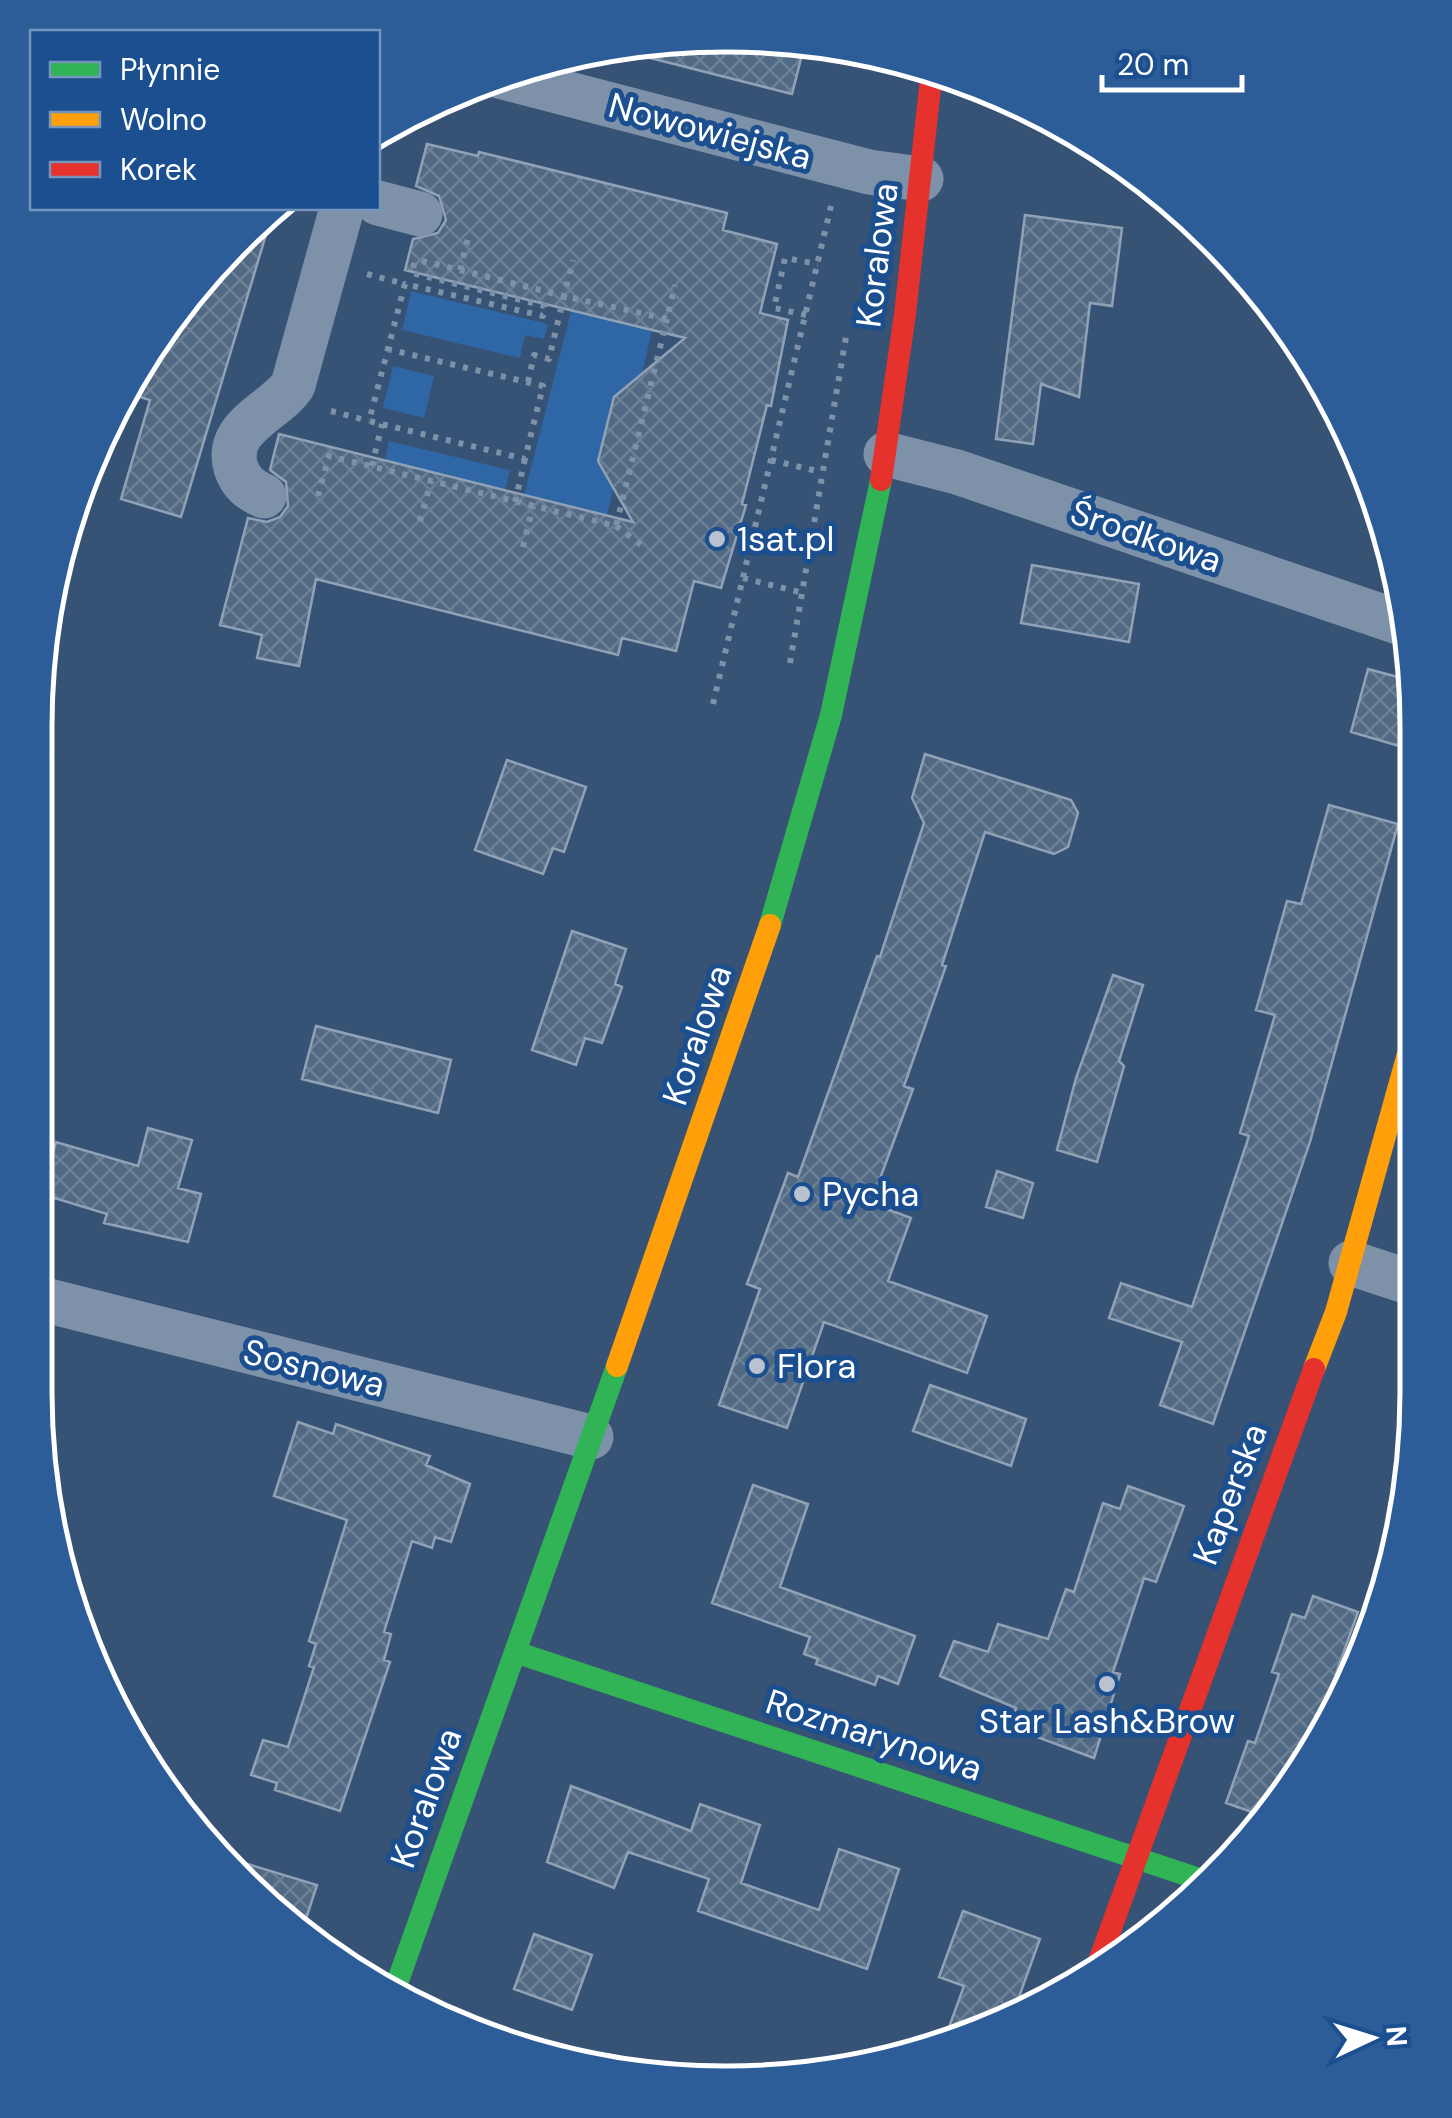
<svg xmlns="http://www.w3.org/2000/svg" width="1452" height="2118" font-family="'DM Sans',sans-serif">
<style>
.green{fill:#2f66a5}
.building{fill:url(#building-cross-hatch);stroke:#92a2b6;stroke-width:2.5}
.lines{fill:none;stroke-linecap:round;stroke-linejoin:round}
.path{stroke:#7d92a8;stroke-width:6;stroke-dasharray:5 8;stroke-linecap:butt}
.street{stroke:#7d92a8;stroke-width:45}
.fast{stroke:#30b455;stroke-width:22}
.slow{stroke:#ff9f0a;stroke-width:22}
.jam{stroke:#e5322d;stroke-width:22}
.poi-dot{fill:#b9c2ce;stroke:#1b4f8f;stroke-width:4}
.labels{text-anchor:middle;dominant-baseline:central;stroke-width:10;stroke-linejoin:round;paint-order:stroke}
.street-label{font-size:35px;fill:#fff;stroke:#1b4f8f}
.poi-label{font-size:35px;fill:#fff;stroke:#1b4f8f;text-anchor:start}
.rim{fill:none;stroke:#fff;stroke-width:5}
</style>
<defs>
<pattern id="building-cross-hatch" width="8" height="8" patternUnits="userSpaceOnUse" patternTransform="scale(2.5)"><rect width="8" height="8" fill="#526984"/><path d="M0 0l8 8M0 8l8-8" fill="none" stroke="#6c8096"/></pattern>
</defs>
<rect width="100%" height="100%" fill="#365274"/>
<path class="green" d="M411,291l137,33 -4,15 -19,-4 -5,23 -118,-28z
M571,311l81,19 -14,61 -13,-3 -11,9 -16,64 6,11 13,2 -10,41 -83,-20z
M393,366l41,10 -10,42 -41,-10z
M389,441l121,29 -5,20 -120,-30z"/>
<path class="building" d="M726,35l79,8 -13,51 -173,-44 1,-5z
M427,144l51,12 1,-4 248,61 -4,17 54,14 -17,69 28,7 -17,86 -4,-1 -25,99 4,1 -25,83 -27,-7 -18,70 -54,-13 -4,17 -302,-76 -17,87 -42,-8 5,-23 -42,-10 28,-107 19,4 13,-5 8,-11 -2,-24 -16,-12 9,-36 354,88 -35,-61 16,-64 71,-59 -280,-68 8,-31 25,-6 8,-13 -7,-24 -23,-10z
M274,208l-93,309 -60,-18 29,-99 -27,-8 4,-11 111,-144z
M1025,215l97,13 -10,78 -22,-3 -11,94 -38,-13 -8,60 -37,-5z
M1032,565l107,19 -10,58 -108,-19z
M1368,669l37,10 1,69 -55,-16z
M925,754l146,46 7,13 -10,34 -14,7 -69,-22 -43,133 4,1 -42,120 9,3 -42,114 40,15 -23,63 99,35 -20,57 -143,-51 -37,106 -68,-23 41,-116 -13,-5 41,-111 10,4 79,-221 3,1 44,-134 -12,-25z
M507,760l79,27 -22,65 -11,-4 -10,26 -68,-24z
M1329,805l69,19 -88,318 -97,282 -53,-19 22,-63 -73,-24 12,-35 71,24 57,-171 -9,-3 35,-118 -19,-5 31,-109 14,3z
M572,931l54,18 -11,35 7,3 -20,56 -17,-5 -9,27 -44,-15z
M1113,975l30,10 -24,76 5,5 -27,96 -40,-12 19,-72z
M316,1026l135,34 -13,53 -136,-34z
M148,1128l44,12 -14,48 23,6 -13,48 -84,-19 3,-9 -66,-20 15,-52 82,24z
M997,1171l36,12 -10,35 -37,-11z
M930,1385l96,34 -15,47 -98,-35z
M298,1422l35,12 3,-10 94,32 -4,9 44,19 -19,58 -16,-5 -3,11 -20,-7 -28,91 7,2 -7,26 6,2 -50,149 -65,-21 2,-7 -26,-8 12,-35 25,7 26,-80 -5,-1 7,-22 -7,-3 38,-121 -73,-24z
M753,1485l55,19 -28,83 135,49 -17,48 -20,-8 -3,9 -59,-21 2,-5 -14,-5 6,-17 -98,-34z
M1128,1486l56,20 -28,76 -12,-4 -31,94 7,2 -26,84 -84,-31 6,-19 -76,-32 14,-35 34,11 10,-28 50,15 18,-50 8,3 29,-89 17,6z
M1313,1596l45,16 -46,129 6,2 -18,33 -34,41 -40,-14 22,-62 7,2 24,-69 -7,-2 20,-58 13,4z
M571,1786l120,45 9,-27 60,21 -19,58 78,27 20,-61 60,20 -32,100 -169,-58 11,-32 -81,-27 -14,36 -67,-26z
M221,1856l96,29 -15,46 -31,-19z
M963,1911l77,28 -29,80 -67,22 20,-55 -25,-9z
M534,1934l58,21 -20,55 -58,-21z"/>
<g class="lines">
<path class="path" d="M422,261l38,9 9,-36
M460,270l104,26 9,-36
M367,274l38,10
M806,315l-32,-7 11,-50 33,6
M387,349l156,37 -18,73 -156,-38 36,-137 138,32 2,-10 -133,-33 3,-13
M528,382l6,-27 15,4 15,-63 103,23 8,-34
M331,411l38,10
M771,460l50,12
M372,466l10,-42
M318,496l11,-40 287,70 51,-207
M515,502l10,-43
M420,521l11,-40
M616,526l25,19
M523,547l10,-41
M743,578l56,14
M790,663l57,-332
M713,704l118,-498"/>
<path class="street" d="M499,76l370,96 52,7
M378,203l42,11
M886,454l71,18 447,152
M264,496c-14,-6 -23,-13 -28,-28 -13,-41 39,-56 57,-83l49,-177
M1351,1263l64,21
M37,1298l554,139"/>
<path class="fast" d="M770,925l61,-210 50,-235
M515,1652l696,231
M395,1989l222,-623"/>
<path class="slow" d="M617,1366l153,-441
M1314,1369l22,-57 75,-269"/>
<path class="jam" d="M881,480l24,-166 27,-244
M1098,1964l216,-595"/>
</g>
<g class="poi-dot">
<circle cx="717" cy="539" r="10"/>
<circle cx="802" cy="1194" r="10"/>
<circle cx="757" cy="1366" r="10"/>
<circle cx="1107" cy="1684" r="10"/>
</g>
<g class="labels">
<g class="street-label">
<text transform="translate(710 131) rotate(15)">Nowowiejska</text>
<text transform="translate(877 255) rotate(-83)">Koralowa</text>
<text transform="translate(1146 536) rotate(19)">Środkowa</text>
<text transform="translate(697 1035) rotate(-71)">Koralowa</text>
<text transform="translate(314 1368) rotate(14)">Sosnowa</text>
<text transform="translate(1230 1494) rotate(-69)">Kaperska</text>
<text transform="translate(874 1735) rotate(18)">Rozmarynowa</text>
<text transform="translate(426 1798) rotate(-70)">Koralowa</text>
</g>
<g class="poi-label">
<text x="737" y="539">1sat.pl</text>
<text x="822" y="1194">Pycha</text>
<text x="777" y="1366">Flora</text>
<text x="1107" y="1721" text-anchor="middle">Star Lash&amp;Brow</text>
</g>
</g>
<path d="M0 0H1452V2118H0ZM726 52H726A674 674 0 0 1 1400 726V1392A674 674 0 0 1 726 2066H726A674 674 0 0 1 52 1392V726A674 674 0 0 1 726 52Z" fill="#2d5d98" fill-rule="evenodd"/>
<path class="rim" d="M726 52H726A674 674 0 0 1 1400 726V1392A674 674 0 0 1 726 2066H726A674 674 0 0 1 52 1392V726A674 674 0 0 1 726 52Z"/>
<rect x="30" y="30" width="350" height="180" fill="#1b4f8f" stroke="#7695bc" stroke-width="2.5"/>
<rect x="50" y="62" width="50" height="15" fill="#30b455" stroke="#7695bc" stroke-width="2.5"/>
<text x="120" y="80" font-size="30" fill="#ffffff">Płynnie</text>
<rect x="50" y="112" width="50" height="15" fill="#ff9f0a" stroke="#7695bc" stroke-width="2.5"/>
<text x="120" y="130" font-size="30" fill="#ffffff">Wolno</text>
<rect x="50" y="162" width="50" height="15" fill="#e5322d" stroke="#7695bc" stroke-width="2.5"/>
<text x="120" y="180" font-size="30" fill="#ffffff">Korek</text>
<g transform="translate(1372 2038) rotate(86)" stroke="#1b4f8f" stroke-width="8" paint-order="stroke">
<path d="M0-8L18 38L0 25L-18 38Z" fill="#ffffff"/>
<text y="-15" font-size="28" font-weight="bold" text-anchor="middle" fill="#ffffff">N</text>
</g>
<path d="M1102 75v15h140v-15" fill="none" stroke="#ffffff" stroke-width="5"/>
<text x="1117" y="75" font-size="30" fill="#ffffff" stroke="#1b4f8f" stroke-width="8" paint-order="stroke">20 m</text>
</svg>
